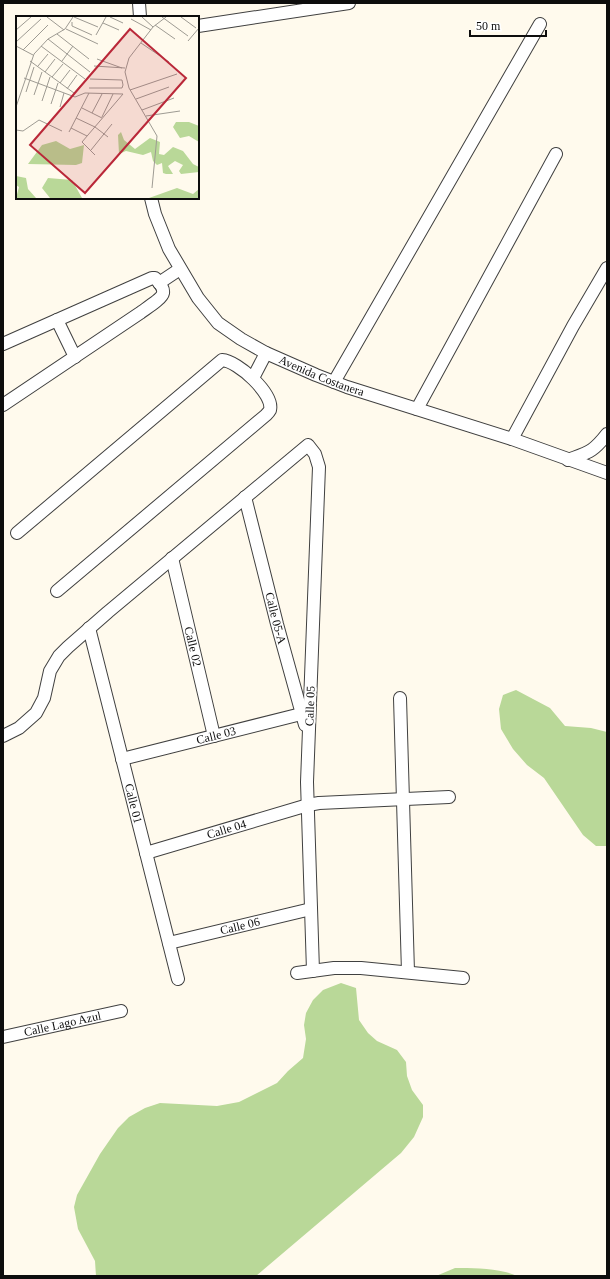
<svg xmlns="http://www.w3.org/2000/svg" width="610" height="1279" font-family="Georgia,serif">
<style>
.forest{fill:#b9d898}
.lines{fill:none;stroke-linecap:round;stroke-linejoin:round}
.minor-casing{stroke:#404040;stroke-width:14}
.minor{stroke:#fff;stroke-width:12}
.labels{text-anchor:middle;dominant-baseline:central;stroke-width:4;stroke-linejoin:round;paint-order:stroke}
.street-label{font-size:12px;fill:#0d0d0d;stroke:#fff}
.inset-road{fill:none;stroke:#9e9b93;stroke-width:1}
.view{fill:#ba2839;fill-opacity:0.15;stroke:#ba2839;stroke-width:2}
.inset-edge{fill:none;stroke:#0d0d0d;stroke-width:2}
</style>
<rect width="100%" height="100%" fill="#fffaed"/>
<path class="forest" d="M516,690l34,18 15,18 26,2 16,4v114h-11l-13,-11 -39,-57 -17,-13 -14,-16 -12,-20 -2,-20 4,-14z
M341,983l15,5 3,32 9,13 9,8 20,9 9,12 1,14 5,14 11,15v12l-9,20 -13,16 -145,123h-160l-1,-15 -17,-32 -4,-22 3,-12 23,-41 18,-26 11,-11 16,-9 15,-5 57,3 22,-4 38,-19 11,-12 15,-13 3,-19 -2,-14 2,-12 7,-13 10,-10z
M455,1268c19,0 45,0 62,8h-81z"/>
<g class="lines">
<defs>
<g id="minor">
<path d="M139,3l1,14"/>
<path d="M198,26l151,-23"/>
<path id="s1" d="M151,198l4,16 14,35 29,49 20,25 23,16 25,14 50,22 31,12 165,52 95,34"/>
<path d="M159,283l21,-14"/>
<path d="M57,320l18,37"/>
<path d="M3,344l149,-66h3c3,3 9,10 8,15 -1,6 -18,16 -23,20l-137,92"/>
<path d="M253,378l13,-25"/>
<path d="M334,382l206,-358"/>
<path d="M417,409l139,-255"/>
<path d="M512,439l61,-113 34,-58"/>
<path d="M568,460c21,-8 25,-8 39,-26"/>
<path id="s2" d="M245,497l32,127 28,101"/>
<path d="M17,533l205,-173c16,1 52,34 48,50 -1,2 -3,4 -4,5l-209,176"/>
<path id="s3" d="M172,558l42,178"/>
<path id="s4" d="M89,628l89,351"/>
<path d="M400,698l8,274"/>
<path d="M3,736l16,-8 17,-15 8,-15 6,-27 9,-15 9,-9 40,-35 200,-167 7,9 4,13 -12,315 6,189"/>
<path id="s5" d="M122,759l187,-47"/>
<path id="s6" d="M146,853l162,-48 11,-2 130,-6"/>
<path id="s7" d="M169,943l142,-34"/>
<path d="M297,973l37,-5h27l102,10"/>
<path id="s8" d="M3,1037l118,-26"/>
</g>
</defs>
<use href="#minor" class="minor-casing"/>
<use href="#minor" class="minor"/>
</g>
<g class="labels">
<g class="street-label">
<text stroke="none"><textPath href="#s1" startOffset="260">Avenida Costanera</textPath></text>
<text stroke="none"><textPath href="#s2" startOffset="125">Calle 05-A</textPath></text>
<text stroke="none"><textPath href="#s3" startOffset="91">Calle 02</textPath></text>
<text transform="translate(310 706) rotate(-88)">Calle 05</text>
<text stroke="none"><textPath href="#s5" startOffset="97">Calle 03</textPath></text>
<text stroke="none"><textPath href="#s4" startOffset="181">Calle 01</textPath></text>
<text stroke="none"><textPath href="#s6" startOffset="84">Calle 04</textPath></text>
<text stroke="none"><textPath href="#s7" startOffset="73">Calle 06</textPath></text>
<text stroke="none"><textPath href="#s8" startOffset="61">Calle Lago Azul</textPath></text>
</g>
</g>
<g transform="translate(16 16)">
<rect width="183" height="183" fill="#fffaed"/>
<path d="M160,106h13l10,4v16l-10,-6 -9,2 -7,-11zM105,116l3,8 11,9 15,-11 10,4 -1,12 5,1 9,-8 10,4 10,13 6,3v5l-18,2 -2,-3 4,-6 -8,-4 -7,5 5,8h-7l-3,-1 -1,-10 -5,2 -4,-4 -2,-9 -8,3 -17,-4 -7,3 -1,-19zM40,125l14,8 14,-4 -2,18 -6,2 -48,-1 14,-19zM0,160l10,2 2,11 8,9h-20l3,-11 -3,-2zM32,162l24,2 10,18h-32l-8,-10zM161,172l16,6 6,-5v9h-50z" fill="#b9d898"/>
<path class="inset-road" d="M31,1l17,13M58,1l24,10M94,1l13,6M126,1l11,10M146,1l26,19M165,1l15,11M115,3l20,11M56,6v4l20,9M87,7l16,7M139,9l20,14M50,13l32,15M0,14l15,-13M41,18l32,25M80,19l10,-18M32,23l42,33M172,25l11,-13M0,26l25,-23M125,27l28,19M0,30l17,9M25,30l44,33M7,34l25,-25M81,43l25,9M14,45l44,32 11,-12M46,45l11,-15M22,50l10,-12M78,50l31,2M29,56l10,-13M36,61l11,-13M8,62l51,19 10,-4 38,1 -41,48M44,67l10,-13M73,72h33l1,-3 -1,-5 -32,-1M51,73l10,-14M114,74l47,-16M10,76l8,-25M18,79l8,-23M120,83l33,-12M26,85l8,-24M35,88l7,-21M0,91l18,-53 14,-15 17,-10 8,-12M44,91l4,-14M66,92l20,10M126,94l32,-12M76,97l10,-19M130,100l34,-5M86,101l11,-23M60,102l19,9 13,10M55,112l16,8M0,114l7,1 16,-11 23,11M53,116l20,-39M66,126l13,13M75,134l21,-26M136,172l5,-52 -28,-48 -4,-16 4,-14 24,-31 13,-10"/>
<path class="view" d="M114,13l56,49 -101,115 -55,-48z"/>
<rect width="183" height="183" class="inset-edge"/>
</g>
<rect width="610" height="1279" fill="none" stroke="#0d0d0d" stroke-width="8"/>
<path d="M470 30v6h76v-6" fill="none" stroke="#0d0d0d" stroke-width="2"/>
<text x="476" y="30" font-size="12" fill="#0d0d0d" stroke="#ffffff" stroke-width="3" paint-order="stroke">50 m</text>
</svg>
